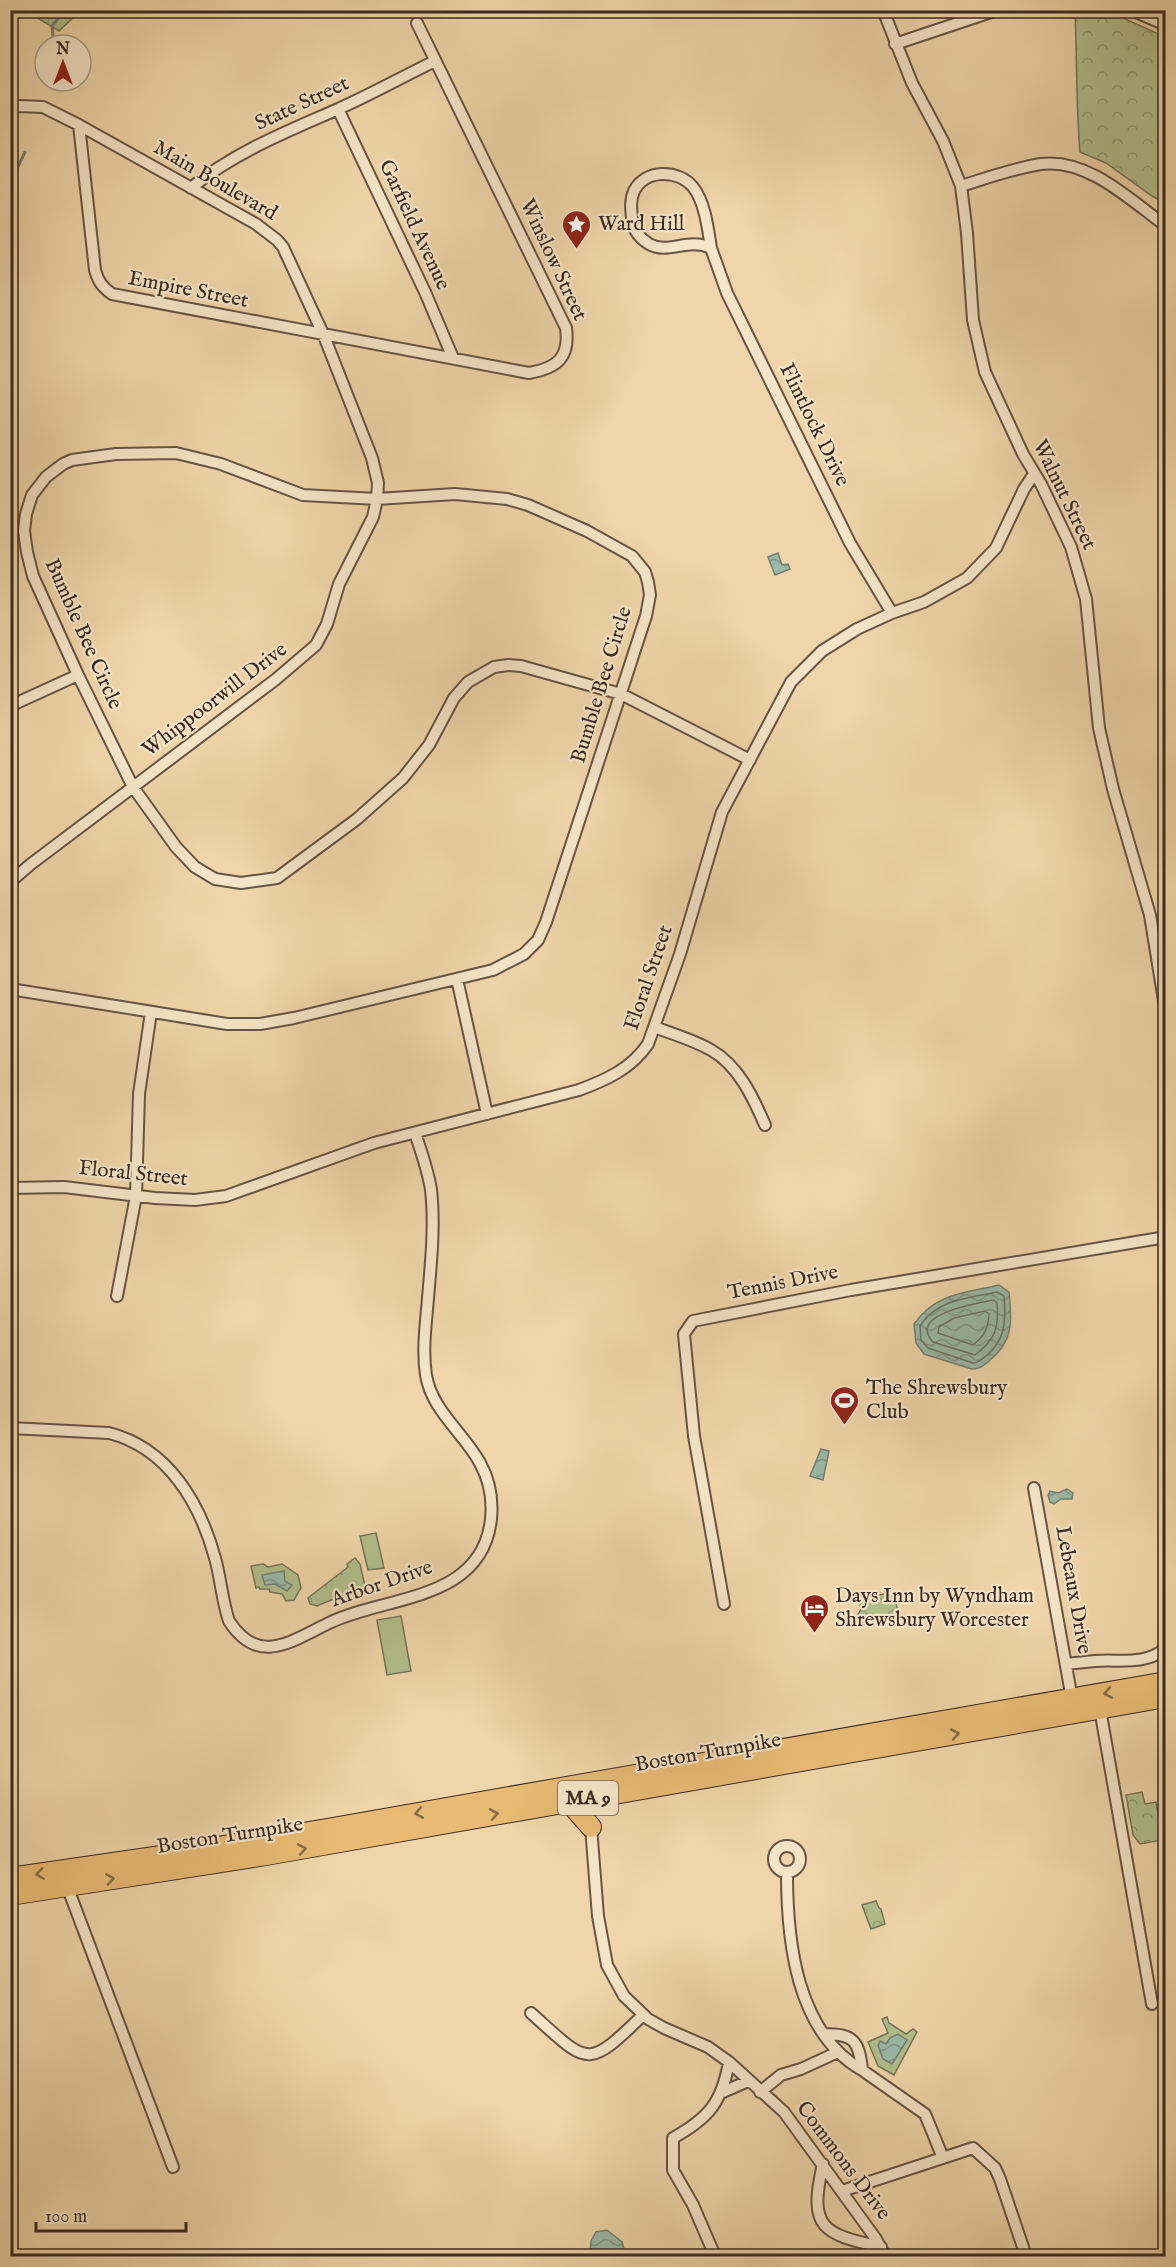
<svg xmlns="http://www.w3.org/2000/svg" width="1176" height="2267" font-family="'IM FELL English',serif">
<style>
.forest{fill:url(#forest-crowns);stroke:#767458;stroke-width:1.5}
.pitch{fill:#b2be8d;stroke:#767458;stroke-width:1.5}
.water{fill:url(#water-waves);stroke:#747f72;stroke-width:1.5}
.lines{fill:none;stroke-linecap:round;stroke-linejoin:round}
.shore{stroke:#6a7164;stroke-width:1.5}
.stream{stroke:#747f72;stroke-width:3}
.street-casing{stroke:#675444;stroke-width:14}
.highway-casing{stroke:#3a2922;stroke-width:22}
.street{stroke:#f5e4c7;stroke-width:10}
.highway{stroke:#e8ba74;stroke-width:20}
.oneway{stroke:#886a47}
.labels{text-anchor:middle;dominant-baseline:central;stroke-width:4.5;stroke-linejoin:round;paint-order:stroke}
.shield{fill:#f5e4c7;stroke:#726154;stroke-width:1.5}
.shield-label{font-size:20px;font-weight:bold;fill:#3a2922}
.street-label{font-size:21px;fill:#3a2922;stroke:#f5e4c7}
.poi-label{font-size:21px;fill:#3a2922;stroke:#f5e4c7;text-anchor:start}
</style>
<defs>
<pattern id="forest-crowns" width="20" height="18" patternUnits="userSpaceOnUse" patternTransform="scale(1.5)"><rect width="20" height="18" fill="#b2be8d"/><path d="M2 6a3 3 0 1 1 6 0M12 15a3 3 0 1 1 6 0" fill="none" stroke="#929a73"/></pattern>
<pattern id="water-waves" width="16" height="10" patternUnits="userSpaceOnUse" patternTransform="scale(1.5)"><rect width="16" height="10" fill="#9ab9a7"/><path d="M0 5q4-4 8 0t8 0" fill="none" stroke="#7f9688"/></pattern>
</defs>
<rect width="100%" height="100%" fill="#efd5a9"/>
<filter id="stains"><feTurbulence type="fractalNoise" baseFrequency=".00333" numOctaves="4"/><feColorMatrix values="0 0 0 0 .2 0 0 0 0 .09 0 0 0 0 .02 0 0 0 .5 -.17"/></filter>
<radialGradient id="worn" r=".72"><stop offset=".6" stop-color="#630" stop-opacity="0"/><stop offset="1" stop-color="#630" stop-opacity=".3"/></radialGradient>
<path class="forest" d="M26,11h54l-21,20z
M1075,11h33l57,26v166l-13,-7 -46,-33 -26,-11c-4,-47 -3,-94 -5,-141z
M355,1558l5,6 5,22 -48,20 -7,-2 -2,-6 40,-31 -1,-3z
M894,1592l5,27 -48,8 10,-18 -2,-10z
M1142,1792l3,12 11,-2 7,38 -23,4 -7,-9 -7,-40z
M876,1901l3,7 2,1 4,15 -14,5 -9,-24z"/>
<path class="pitch" d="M376,1533l8,35 -16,2 -8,-34z
M263,1564l5,3 14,-3 16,11 3,13 -7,12 -8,1 -4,-7 -12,-2 -1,-3h-9l-1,-2 -3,1 -5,-22z
M401,1616l10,55 -24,4 -10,-55z
M887,2017l2,6 17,11 7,-5 4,3 -23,43 -16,-9 -10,-24 20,-9 -6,-14z"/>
<path class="water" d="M778,553l4,12 6,-1 2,5 -15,6 -7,-18z
M999,1285l10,7c3,29 5,49 -20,69 -6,5 -9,8 -17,8l-48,-15 -8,-11 -2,-19c22,-31 51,-31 85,-39z
M821,1449l8,2 -6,29 -13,-4z
M1067,1489l6,4 -1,6h-11l-7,5 -4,-2 -2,-7 2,-4 8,2z
M284,1571l1,10 7,4 -5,6 -12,-7 -10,1 -3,-10z
M898,2034l9,6 -15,24 -9,-5 -5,-13 2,-5 6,3 4,-6z
M607,2230l15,12 4,14h-36l1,-15 5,-9z"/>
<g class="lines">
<path class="shore" d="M997,1292l7,4c2,25 2,44 -19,61 -5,3 -6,6 -12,6l-45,-15 -7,-8 -1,-14c17,-27 49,-28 77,-34z
M993,1300l4,3c2,25 -1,36 -22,52l-42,-13c-27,-28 46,-39 60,-42z
M985,1311l4,3c-1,14 -4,22 -16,31l-35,-12 1,-6 15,-9z"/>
<path class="stream" d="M54,45l-2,-19 13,-16
M10,183l15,-31"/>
<defs>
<path id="street" d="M883,10l29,73 31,58 18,45 6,47 6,87 12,52 38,82 18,30 30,63 15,52 13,129 14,61 37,126 16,98
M1131,10l35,15
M895,44l102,-34
M10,108l10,-2 23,1 36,18 177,99 21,16 6,7 41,89 48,122 6,25 -1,16 -4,18 -34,67 -12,40 -11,21 -41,35 -244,184 -21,18
M338,109l87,183 28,66
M79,125l16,145c3,11 7,17 17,24l417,79c28,-5 41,-15 37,-45l-149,-305
M961,186c26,-8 53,-18 80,-22 47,-6 89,36 125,62
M191,188c42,-35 95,-56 145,-78 34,-15 66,-33 99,-49
M711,248c-3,-19 -6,-46 -18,-61 -15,-18 -48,-18 -59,4 -4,9 -3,18 -2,27 1,11 7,20 17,26 19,11 39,-7 62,4l16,45 123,250 42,70
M10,706l68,-31
M457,979l30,135
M10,989l217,35h33l34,-6 199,-48 31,-16 14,-14 8,-18 100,-306 4,-21 -2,-13 -3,-10 -13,-16 -45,-25 -59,-26 -21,-6 -52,-5 -78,5 -74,-4 -82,-31 -45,-11 -60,1 -44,6 -9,4 -17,13 -14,18 -6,19 -2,17 3,21 6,24 45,99 55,112 43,60 19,20 20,12 26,4 36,-5 80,-59 46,-41 26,-33 25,-47 14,-16 26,-15 14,-2 13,1 100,28 129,66
M654,1027c19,7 40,13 57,23 27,15 42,47 54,75
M10,1188l54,-1 91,11 40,2 31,-4 148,-53 205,-53c27,-10 52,-21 69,-46l32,-90 42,-142 69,-130 31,-31 35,-22 35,-16 32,-11 43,-24 29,-30 28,-59 10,-15
M117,1296l19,-100 3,-102 12,-82
M10,1428l99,5c59,15 91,70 106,125 6,21 7,43 14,63 29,45 61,21 98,3 57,-29 155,-21 164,-105 2,-20 -1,-38 -11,-56 -17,-31 -48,-52 -54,-88 -4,-26 0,-51 2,-77 3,-35 7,-73 3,-108 -3,-20 -10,-39 -16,-57
M1034,1488l38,211
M724,1604l-30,-168 -10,-102 9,-13 158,-31 315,-53
M1066,1664c10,-1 20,-2 29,-3 24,-2 50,5 71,-13
M1100,1709l52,295
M591,1827l7,89 9,49 17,31 24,23 16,9 44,19 21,15 55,50 92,127 9,17
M774 1859a13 13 0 1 1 26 0a13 13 0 1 1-26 0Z
M787,1873c0,68 9,159 75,197 -3,-30 -9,-36 -38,-36
M67,1886l106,281
M531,2013c57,51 55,58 112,2
M862,2070l63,44 18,44
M723,2092l25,-11
M760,2092l21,-17 20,-6 37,-17
M823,2164c-15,64 -1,70 58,83
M842,2191l131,-43 22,20 5,11 26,77
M715,2256l-22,-51 -20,-35v-32c36,-20 49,-36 56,-76"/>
<path id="highway" d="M569,1802l22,25
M10,1878l172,-25 145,-24 839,-147
M10,1895l256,-40 900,-158"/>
</defs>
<use href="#street" class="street-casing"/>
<use href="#highway" class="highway-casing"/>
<use href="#street" class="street"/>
<use href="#highway" class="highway"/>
</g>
<defs><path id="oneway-chevron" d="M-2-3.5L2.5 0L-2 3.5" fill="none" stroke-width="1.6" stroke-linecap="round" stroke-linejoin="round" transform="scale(1.5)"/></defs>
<g class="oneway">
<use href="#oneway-chevron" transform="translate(1108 1693) rotate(169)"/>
<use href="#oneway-chevron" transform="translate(955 1734) rotate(-10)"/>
<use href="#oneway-chevron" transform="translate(419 1813) rotate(170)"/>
<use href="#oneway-chevron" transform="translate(494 1814) rotate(-10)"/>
<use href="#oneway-chevron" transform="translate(302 1849) rotate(-10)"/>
<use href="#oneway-chevron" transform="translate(40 1874) rotate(172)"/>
<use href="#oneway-chevron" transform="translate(110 1879) rotate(-9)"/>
</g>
<defs>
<symbol id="sight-pin" viewBox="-11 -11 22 30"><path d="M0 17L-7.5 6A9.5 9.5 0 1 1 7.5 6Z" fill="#8f2418" stroke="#f5e4c7"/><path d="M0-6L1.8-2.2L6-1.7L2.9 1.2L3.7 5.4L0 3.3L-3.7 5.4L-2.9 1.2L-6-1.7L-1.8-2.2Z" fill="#fff"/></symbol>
<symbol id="stadium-pin" viewBox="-11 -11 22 30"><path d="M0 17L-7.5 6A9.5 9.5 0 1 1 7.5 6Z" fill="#8f2418" stroke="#f5e4c7"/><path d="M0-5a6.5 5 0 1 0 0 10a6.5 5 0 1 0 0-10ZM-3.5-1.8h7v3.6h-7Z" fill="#fff"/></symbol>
<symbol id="hotel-pin" viewBox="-11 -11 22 30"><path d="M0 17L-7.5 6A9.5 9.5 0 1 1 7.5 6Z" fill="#8f2418" stroke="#f5e4c7"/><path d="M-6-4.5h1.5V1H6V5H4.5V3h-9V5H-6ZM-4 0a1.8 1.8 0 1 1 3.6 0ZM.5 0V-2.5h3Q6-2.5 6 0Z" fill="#fff"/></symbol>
</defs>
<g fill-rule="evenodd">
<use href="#sight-pin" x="560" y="208" width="33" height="45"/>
<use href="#stadium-pin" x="828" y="1384" width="33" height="45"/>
<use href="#hotel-pin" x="798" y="1592" width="33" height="45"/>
</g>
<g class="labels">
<rect class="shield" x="558" y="1781" width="60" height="34" rx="4.5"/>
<g class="shield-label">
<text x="588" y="1798">MA 9</text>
</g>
<g class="street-label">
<text transform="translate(302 104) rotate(-25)">State Street</text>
<text transform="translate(215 181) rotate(30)">Main Boulevard</text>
<text transform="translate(414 225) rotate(65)">Garfield Avenue</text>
<text transform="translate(553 260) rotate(65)">Winslow Street</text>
<text transform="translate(188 290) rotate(11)">Empire Street</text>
<text transform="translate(814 425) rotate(64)">Flintlock Drive</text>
<text transform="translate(1064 495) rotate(64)">Walnut Street</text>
<text transform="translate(83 634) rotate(66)">Bumble Bee Circle</text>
<text transform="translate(602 685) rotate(-73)">Bumble Bee Circle</text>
<text transform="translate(215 700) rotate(-37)">Whippoorwill Drive</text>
<text transform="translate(649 978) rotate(-71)">Floral Street</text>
<text transform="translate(133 1174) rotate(6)">Floral Street</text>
<text transform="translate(783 1283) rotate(-11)">Tennis Drive</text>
<text transform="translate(382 1584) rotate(-19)">Arbor Drive</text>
<text transform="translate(1073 1590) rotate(80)">Lebeaux Drive</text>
<text transform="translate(708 1753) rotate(-10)">Boston Turnpike</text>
<text transform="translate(230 1836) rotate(-9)">Boston Turnpike</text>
<text transform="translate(843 2161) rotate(53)">Commons Drive</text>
</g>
<g class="poi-label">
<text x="598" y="224">Ward Hill</text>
<text x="866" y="1388">The Shrewsbury<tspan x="866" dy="24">Club</tspan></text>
<text x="835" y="1596">Days Inn by Wyndham<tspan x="835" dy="24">Shrewsbury Worcester</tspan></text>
</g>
</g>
<rect width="1176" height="2267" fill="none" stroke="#efd5a9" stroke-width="36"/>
<rect x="12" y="12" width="1152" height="2243" fill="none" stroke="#3a2922" stroke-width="3"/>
<rect x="18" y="18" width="1140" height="2231" fill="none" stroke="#3a2922" stroke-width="1.5"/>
<g transform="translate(63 63)"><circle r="28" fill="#f5e4c7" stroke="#aa9985" stroke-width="1.5"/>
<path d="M0-4.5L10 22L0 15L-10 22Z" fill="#8f2418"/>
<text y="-9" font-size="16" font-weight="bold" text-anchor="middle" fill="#3a2922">N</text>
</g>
<path d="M36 2222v9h150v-9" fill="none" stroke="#3a2922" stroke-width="3"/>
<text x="45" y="2222" font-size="18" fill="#3a2922" stroke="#f5e4c7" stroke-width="4.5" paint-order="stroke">100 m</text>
<rect width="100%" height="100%" filter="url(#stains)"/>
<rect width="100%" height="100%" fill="url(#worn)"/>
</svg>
